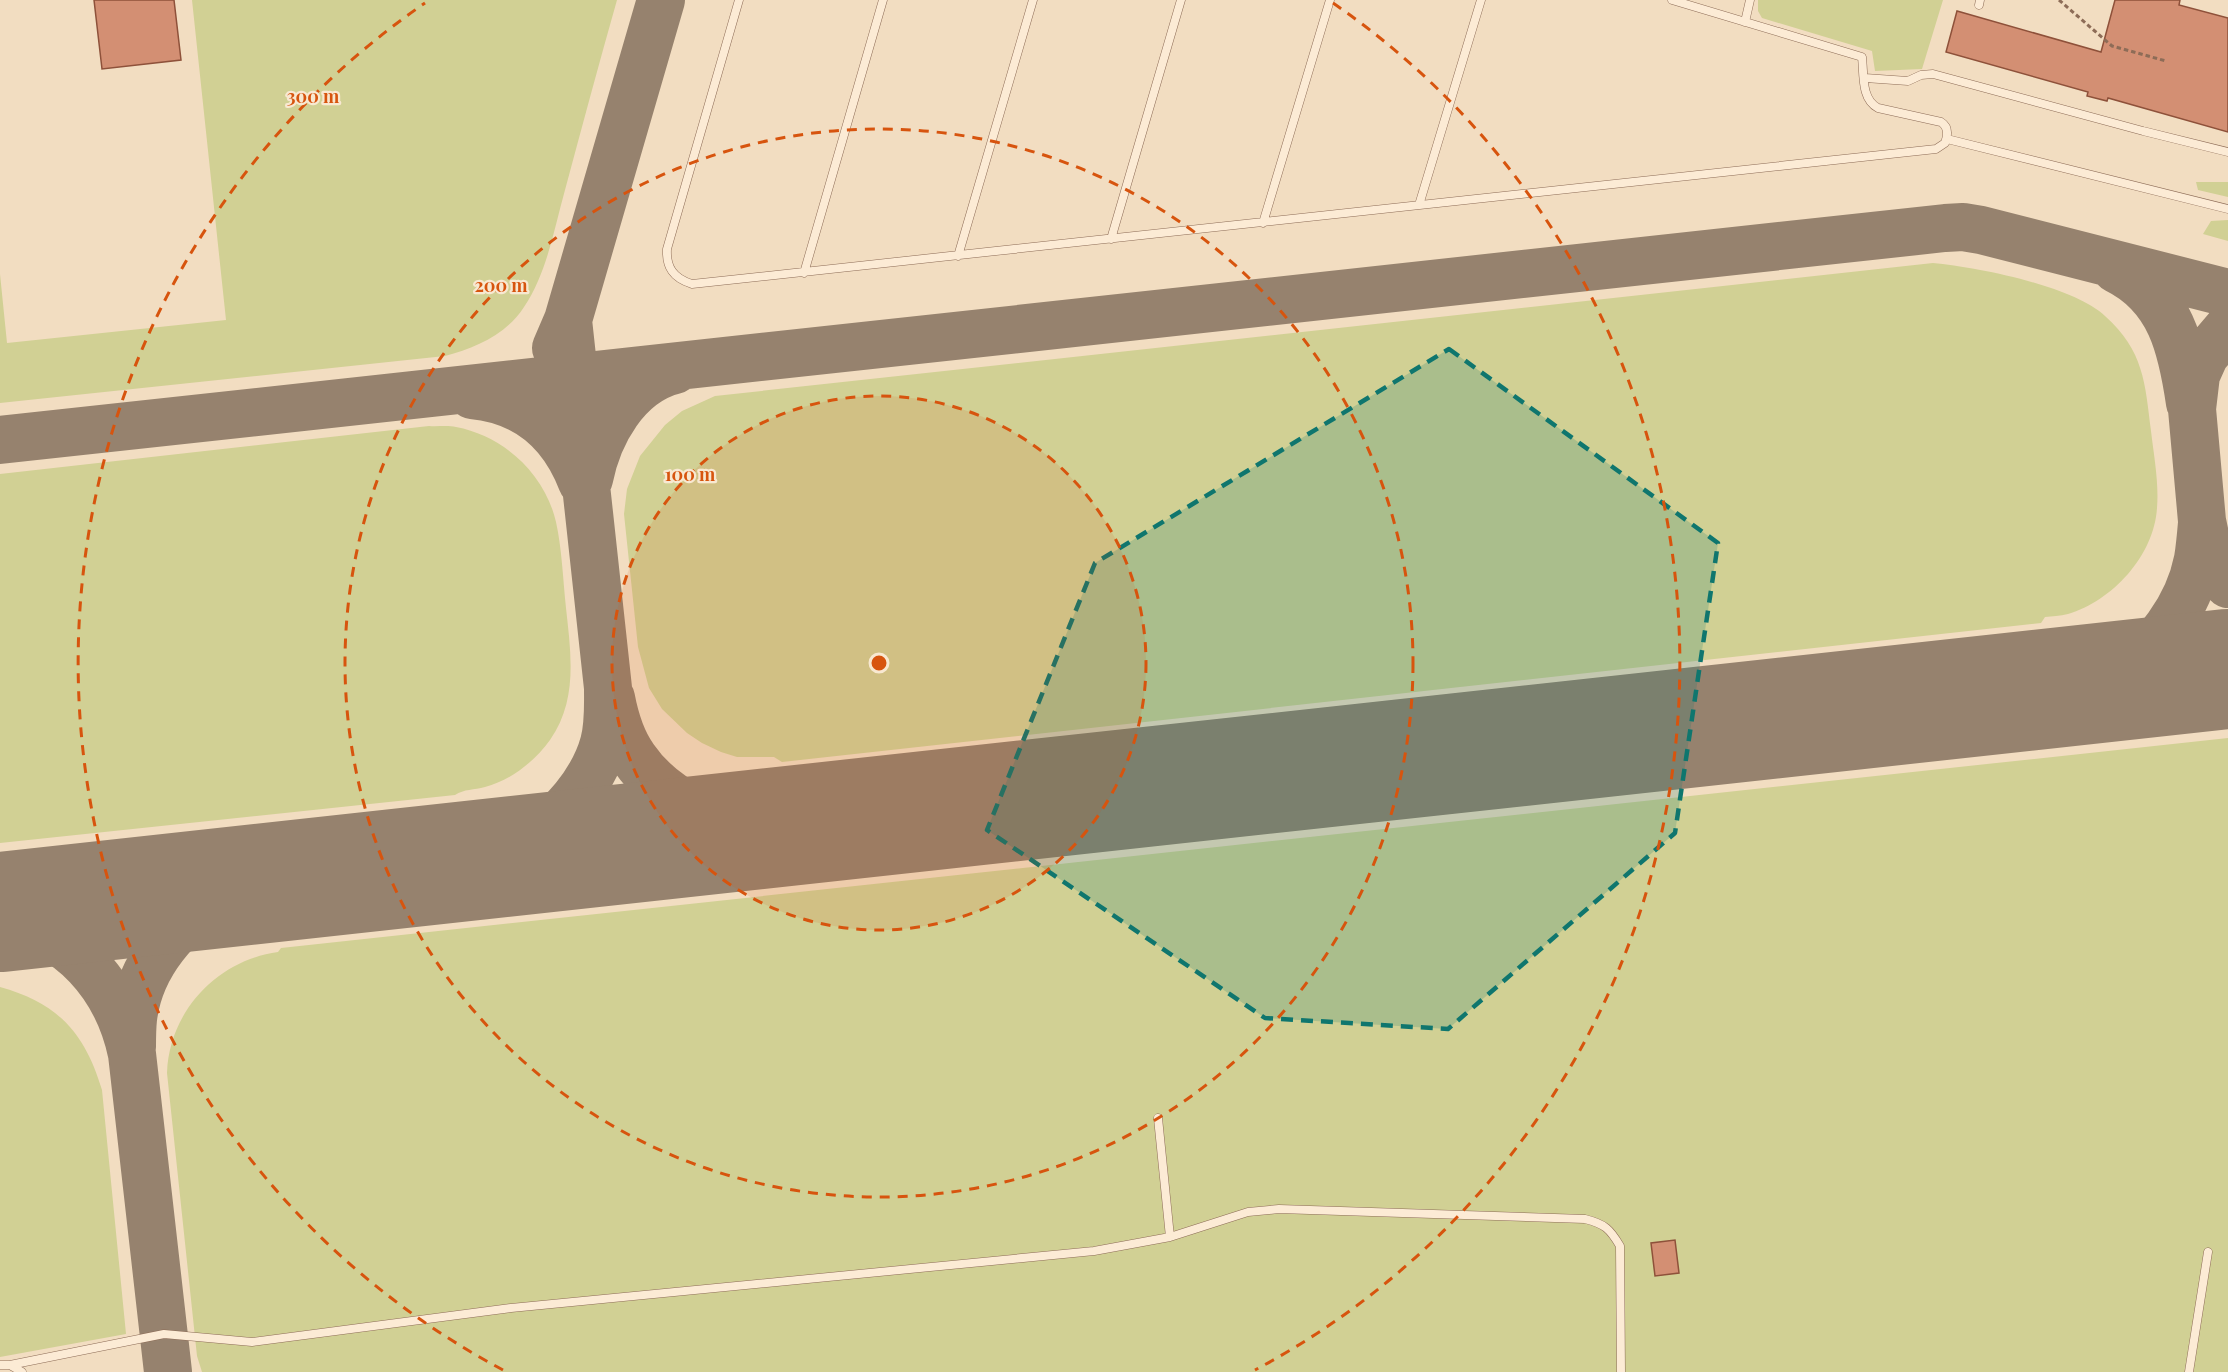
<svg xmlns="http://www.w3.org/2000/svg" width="2228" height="1372" font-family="'Playfair Display',serif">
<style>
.green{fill:#d1d094}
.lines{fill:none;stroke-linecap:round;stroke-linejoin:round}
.taxiway{stroke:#96826e;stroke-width:48}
.runway{stroke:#96826e;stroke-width:120}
.building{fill:#d38f73;stroke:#8e513a;stroke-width:1.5}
.lane-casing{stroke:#8d6c57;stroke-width:9}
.path{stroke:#8d6c57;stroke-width:3;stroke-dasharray:4.5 3;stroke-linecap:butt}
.lane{stroke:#fcebd5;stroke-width:8}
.marked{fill:#0f766e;fill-opacity:0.2;stroke:#0f766e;stroke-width:4.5;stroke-dasharray:12 8;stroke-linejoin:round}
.ring{fill:none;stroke:#d7540e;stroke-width:3;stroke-dasharray:10 8}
.centre{fill:#d7540e;stroke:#f8e8d1;stroke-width:3}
.ring-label{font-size:18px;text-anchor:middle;font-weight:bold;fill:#d7540e;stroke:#f8e8d1;stroke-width:4.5;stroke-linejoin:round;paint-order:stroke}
</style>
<rect width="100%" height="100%" fill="#f2ddc1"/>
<path class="green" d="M192,0h425c-18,63 -35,127 -52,190 -11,39 -18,83 -41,117 -18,28 -49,41 -79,49l-445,47v-129l7,69 219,-23z
M1758,0h185l-21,69 -47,2 -3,-20 -110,-33 -4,-7z
M2196,182h32v15l-30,-7z
M2228,220v21l-25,-7 8,-13z
M1933,263c44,4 140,23 172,53 39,35 40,67 46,115 3,26 8,51 6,77 -3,48 -45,93 -89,106 -8,2 -16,2 -23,3l-4,6 -1259,139 -8,-5h-37l-16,-5 -19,-9 -15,-10 -25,-24 -13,-21 -11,-41 -14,-133 3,-25 13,-33 25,-31 17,-14 33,-15z
M429,426c8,1 18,-1 27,1 48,9 89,47 100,95 6,27 7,58 10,86 5,46 12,92 -16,132 -16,22 -39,40 -65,47 -11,3 -21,2 -30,8l-455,48v-369z
M2228,738v634h-2026l-5,-16 -30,-283c2,-62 51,-113 111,-121l3,-4z
M0,987c58,16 85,46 102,103l24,244 -126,23z"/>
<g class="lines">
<path class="taxiway" d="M2116,269c55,27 66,79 74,134
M2228,328l-23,27 -9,20 -4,34 10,112 4,19 7,20 15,24
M556,348l12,-28 93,-320
M472,395c55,5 91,37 110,87
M0,440l1945,-212 18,-1 18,3 247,63
M589,479c9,-45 37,-97 86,-109
M2074,685c13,-3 27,-6 39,-11 43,-20 76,-69 85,-115 2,-12 3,-24 4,-36
M611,698c4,21 10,42 23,60 28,41 87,71 136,70
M461,862c22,-8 45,-13 66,-23 34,-18 67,-59 77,-96 5,-18 4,-36 4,-55l-40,-368
M0,921c71,9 118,66 132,133l36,318
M132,1047c0,-10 0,-19 1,-28 6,-53 45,-101 92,-122 13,-6 27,-10 40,-14"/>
<path class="runway" d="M0,912l2228,-243"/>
</g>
<path class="building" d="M94,0h80l7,60 -79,9z
M2115,0h65l-1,5 49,13v114l-120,-34 -1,3 -20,-5 1,-4 -142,-40 11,-41 144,41z
M1675,1240l4,33 -24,3 -4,-33z"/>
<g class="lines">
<defs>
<path id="lane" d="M739,0l-72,249c-1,18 6,29 25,35l1244,-135 9,-6c3,-8 4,-16 -4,-21l-63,-14c-17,-9 -14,-33 -16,-51l-190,-57
M1979,5l1,-5
M1745,22l5,-22
M1865,78l43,3 13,-6 12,-1 210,57 85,21
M1947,139l281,70
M1419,205l62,-205
M1263,223l67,-223
M1111,239l70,-239
M958,256l75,-256
M804,273l79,-273
M1158,1118l12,119
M0,1365h10l12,7
M10,1365l154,-31 88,8 259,-34 583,-57 76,-14 78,-25 31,-3 306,10c20,5 25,10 35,27l1,126
M2189,1372l19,-120"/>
</defs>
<use href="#lane" class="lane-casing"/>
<path class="path" d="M2059,0l53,46 54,15"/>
<use href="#lane" class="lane"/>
</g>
<path class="marked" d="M1449,349l269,194 -43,290 -227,196 -183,-11 -278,-188 108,-267z"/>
<circle cx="879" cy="663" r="267" fill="#d7540e" fill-opacity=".12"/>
<g class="ring">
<circle cx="879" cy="663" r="267"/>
<circle cx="879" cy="663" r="534"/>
<path d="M503 1370A801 801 0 0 1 425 3M1333 3A801 801 0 0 1 1255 1370"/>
</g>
<circle cx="879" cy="663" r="9" class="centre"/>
<g class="ring-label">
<text x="313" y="103">300 m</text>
<text x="501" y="292">200 m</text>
<text x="690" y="481">100 m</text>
</g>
</svg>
